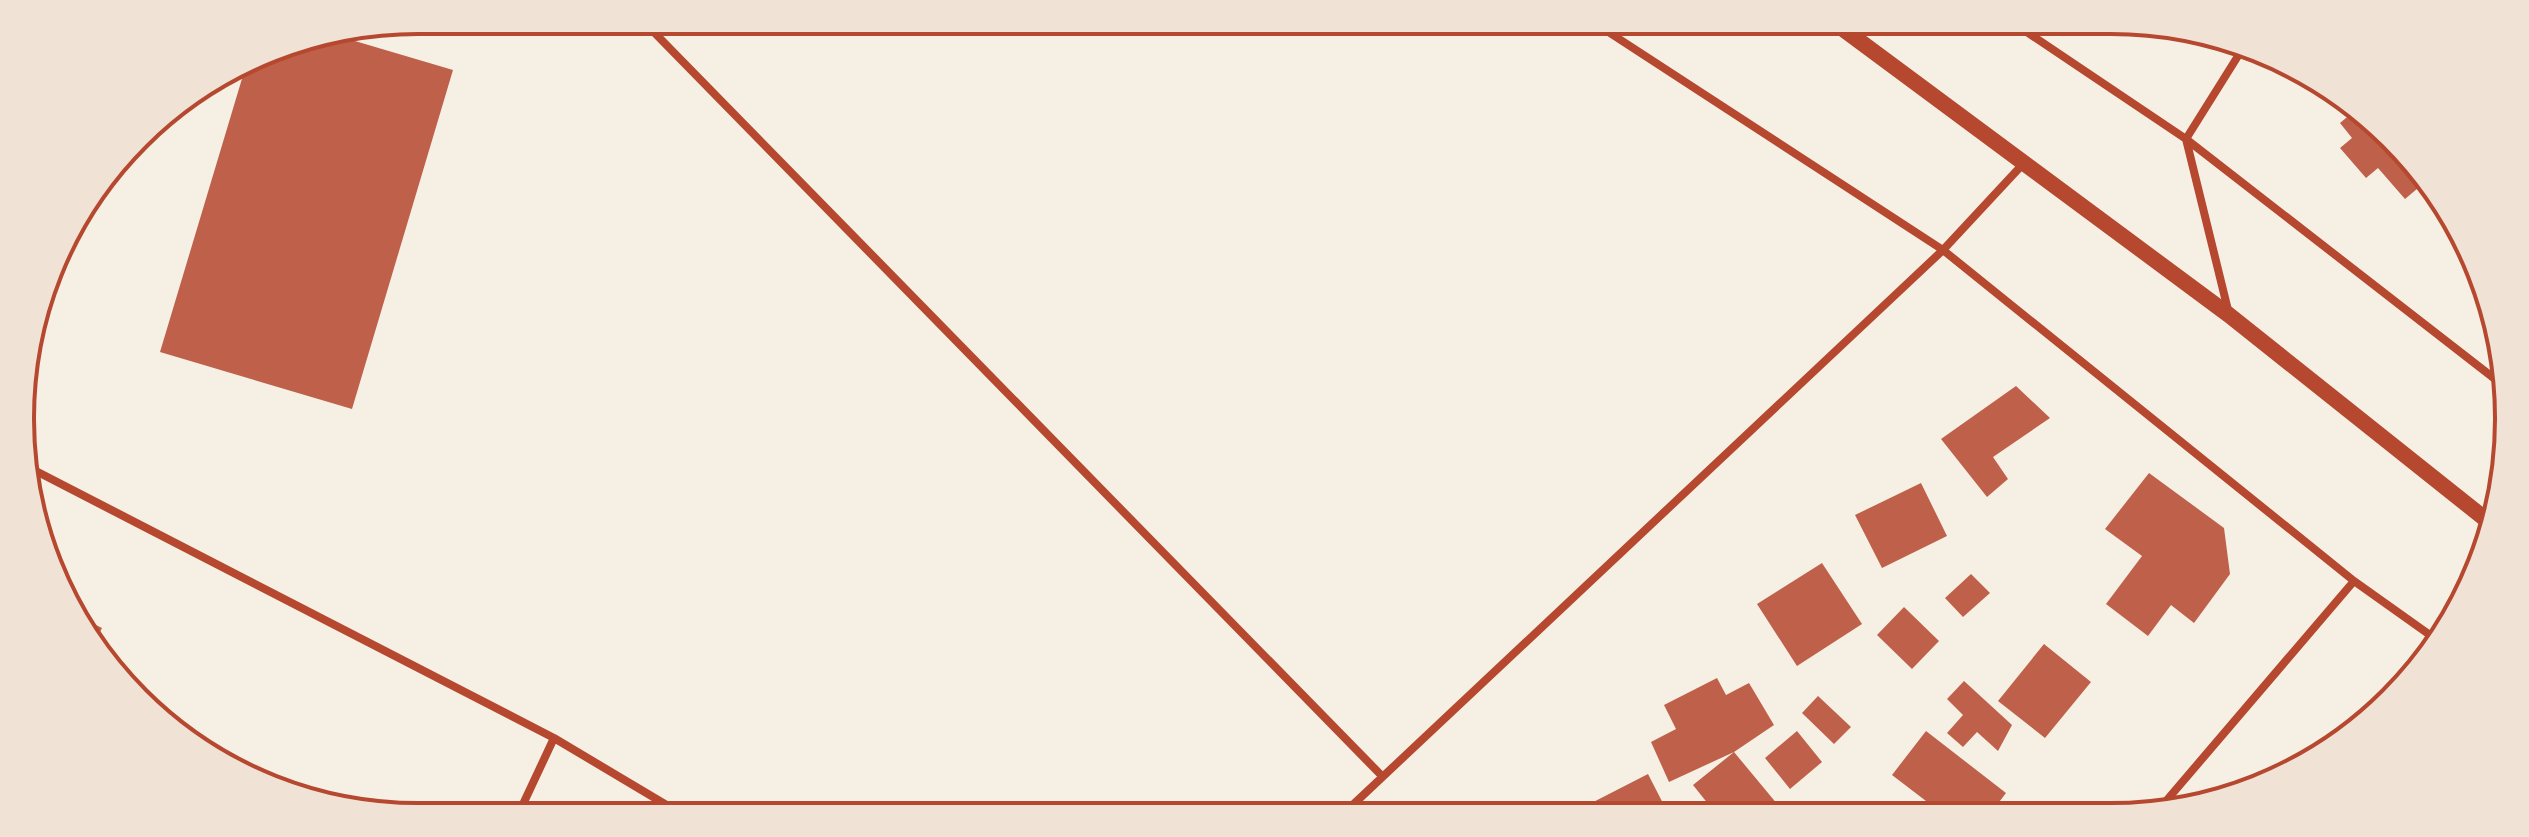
<svg xmlns="http://www.w3.org/2000/svg" width="2529" height="837" font-family="'Titillium Web',sans-serif">
<style>
.building{fill:#bf614a}
.lines{fill:none;stroke-linecap:round;stroke-linejoin:round}
.minor{stroke:#b5482f;stroke-width:8}
.secondary{stroke:#b5482f;stroke-width:16}
.rim{fill:none;stroke:#b5482f;stroke-width:4}
</style>
<rect width="100%" height="100%" fill="#f6efe4"/>
<path class="building" d="M338,36l115,34 -101,339 -192,-57 87,-290 19,-12z
M2358,108l66,75 -19,16 -27,-31 -12,10 -26,-30 12,-10 -12,-15z
M2456,222l4,11 6,17 -20,-16z
M2016,386l34,32 -57,39 15,22 -21,18 -46,-58z
M2149,473l75,55 6,46 -36,49 -23,-18 -23,31 -42,-32 36,-48 -37,-27z
M1921,483l26,53 -65,32 -27,-53z
M1822,563l40,61 -65,42 -40,-62z
M1971,574l19,19 -27,24 -18,-19z
M1904,607l35,34 -27,28 -35,-34z
M76,615l26,13 -9,18 -6,-6z
M2044,644l47,38 -46,56 -47,-37z
M2402,677l3,2 -31,39 -7,4z
M1717,678l9,17 23,-12 25,42 -40,27 44,53 -11,9 -50,1 -24,-30 41,-33 -65,30 -18,-40 25,-13 -12,-24z
M1964,681l48,44 -14,26 -21,-19 -14,15 -16,-14 16,-18 -16,-16z
M1818,696l33,31 -17,17 -32,-31z
M1797,731l25,31 -32,27 -25,-31z
M1926,731l80,62 -16,21h-47l-51,-39z
M1648,774l21,41h-101z"/>
<g class="lines">
<path class="minor" d="M642,20l740,756
M1590,20l353,230 411,331 83,59
M2009,20l177,119 318,247
M2228,310l-42,-171 57,-91
M30,468l524,270 131,78
M2155,814l199,-233
M1342,815l601,-565 80,-86
M517,817l37,-79"/>
<path class="secondary" d="M1831,20l398,295 265,211"/>
</g>
<path d="M0 0H2529V837H0ZM418 34H2111A384 384 0 0 1 2495 418V419A384 384 0 0 1 2111 803H418A384 384 0 0 1 34 419V418A384 384 0 0 1 418 34Z" fill="#f1e2d6" fill-rule="evenodd"/>
<path class="rim" d="M418 34H2111A384 384 0 0 1 2495 418V419A384 384 0 0 1 2111 803H418A384 384 0 0 1 34 419V418A384 384 0 0 1 418 34Z"/>
</svg>
